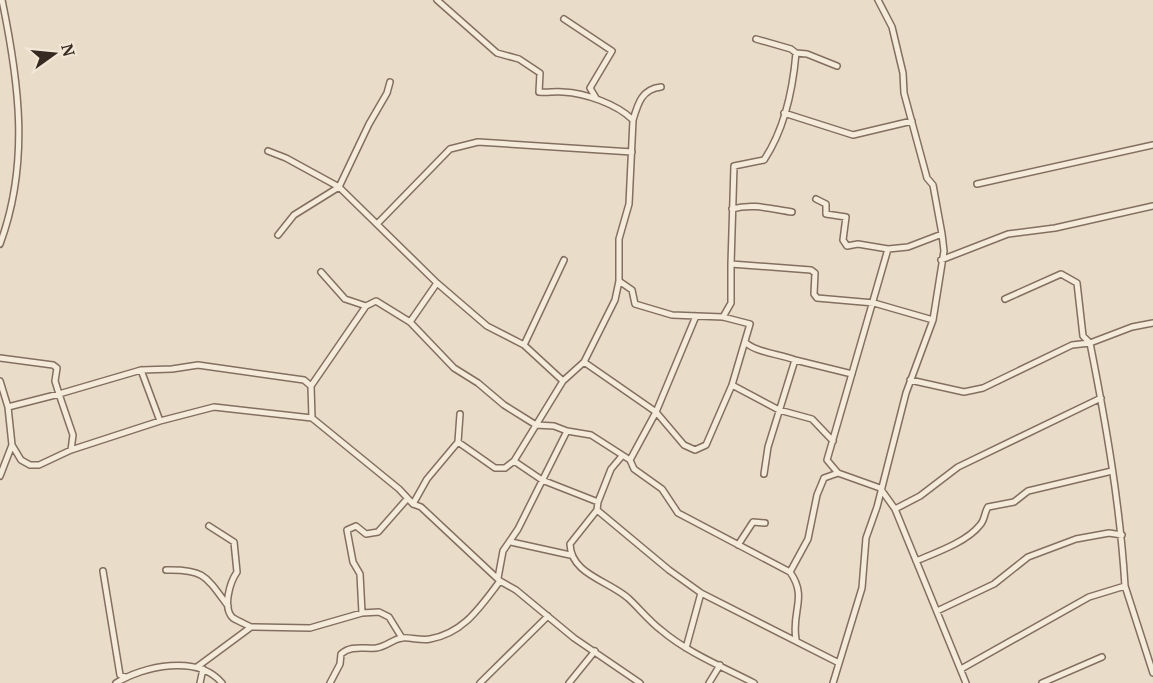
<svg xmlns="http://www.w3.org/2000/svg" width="1153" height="683" font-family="'PT Serif',serif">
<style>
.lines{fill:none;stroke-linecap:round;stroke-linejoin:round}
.minor-casing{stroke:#836f5f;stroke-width:8}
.minor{stroke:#f5ebda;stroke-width:5}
</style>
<rect width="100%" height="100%" fill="#e9dcc8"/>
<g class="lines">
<defs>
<path id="minor" d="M437,0l60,53 22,6 21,14 -1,19c8,1 16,-1 24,0 22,1 54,12 70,28l-4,84 -10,35v42l-4,19 -31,62 -21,19
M878,0l14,27 11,46 1,20 23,85 6,7 9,49
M564,19l48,32 -22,37 6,10
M796,53l11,1 30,12
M390,82l-3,11 -18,31 -30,63 98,96 50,43 37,19 40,-85
M784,113l69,22 59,-14
M633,120c5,-17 9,-31 28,-33
M268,151l18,7 53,29 -45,28 -16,20
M977,184l176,-39
M816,199l10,5v10l20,3 -3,23 4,6 11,-2 30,5
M732,209c21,-6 39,0 60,3
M378,223l72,-74 28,-7 154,10
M0,244c30,-81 19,-162 2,-244
M941,260l67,-26 47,-6 98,-22
M731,264l3,-98 30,-6c20,-30 29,-72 32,-107l-5,-4 -35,-10
M619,281l13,9 3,14 37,11 51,2 27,7 -18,61
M366,306l10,-5 34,21 44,46 24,15 26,22 32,20 18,1 13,5 -49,98 -15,22 -5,27
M696,316l-40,96 28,33 11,5 11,-5 26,-60 47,25 33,9 21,22
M723,317l8,-14v-39l80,6 4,3 -1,21 3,4 57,5 59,17 -27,73 -29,114 -11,31 -4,50 -29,95
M933,320l11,-69 -2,-17 -34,13 -20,2 -61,211 11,13 42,15 15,21 71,174
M410,322l27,-39
M746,343c12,10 34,11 49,17l-27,87 -4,27
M0,358l53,7 4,3 -2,13 4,13 82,-24 31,-1 26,-4 106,15 7,6 1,32 87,71 14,15 14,-25 31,-37 2,-28
M795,360l57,14
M584,362l72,50 -26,48
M141,370l19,51 54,-14 98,11
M910,380l54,12 19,-4 89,-43 18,-2 42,-16 21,-4
M0,381l8,26
M311,386l55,-80 -21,-7 -24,-27
M567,431l24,4 39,25 4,9 28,20 16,24 112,59c18,25 1,40 6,67
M458,442l37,26h10l9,-7 49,-80 -39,-36
M71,450l2,-15 -14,-41 -51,13 4,38 9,15 9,5h9l32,-15 89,-29
M514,461l28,19 56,22 -1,8 72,60 32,23 136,69
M0,476l12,-31
M598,502l13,-33 11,-13
M413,504l8,3 79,74 16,9 58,48 66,45
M895,509l25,-13 38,-29 143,-69
M597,510l-27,34c1,30 37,36 58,54 11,10 21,23 33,32 27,23 62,37 93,53
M209,526l25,16 3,30c-7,10 -15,36 -4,46 5,3 12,6 18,9
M511,542l59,13
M738,545l15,-23 12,1
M916,561c19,-8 51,-19 64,-36 5,-5 4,-12 8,-18l26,-5 14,-11 84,-20
M166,570c38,-1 40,6 62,36
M103,571l17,104 6,2
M790,572l18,-33 9,-44 7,-17 14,-5
M1125,586l28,87
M937,611l57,-27 34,-27 48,-18 33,-6 13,2
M362,613l-2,-39 -7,-12 -6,-32 9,-4 10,8 12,-2 29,-33
M686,648l15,-55
M197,667l54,-40 59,1 52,-15 17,-1 10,5 13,21
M961,669l128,-72 36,-11c-5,-82 -19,-162 -35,-243l-7,-7 -6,-53 -16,-9 -56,25
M116,683c27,-17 82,-29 106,0
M200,683l3,-14
M330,683l10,-19 1,-10c10,-9 22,-5 35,-6 10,-1 17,-9 26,-10 9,-1 19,3 28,1 34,-6 50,-32 70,-58
M480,683l68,-67
M569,683l26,-32
M709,683l11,-18
M1042,683l60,-26"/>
</defs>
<use href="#minor" class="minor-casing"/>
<use href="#minor" class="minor"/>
</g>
<g transform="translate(54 54) rotate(75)" stroke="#f2e7d6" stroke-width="4.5" paint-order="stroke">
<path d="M0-4.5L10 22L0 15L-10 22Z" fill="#352921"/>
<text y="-9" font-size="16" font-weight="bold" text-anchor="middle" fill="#352921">N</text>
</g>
</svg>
